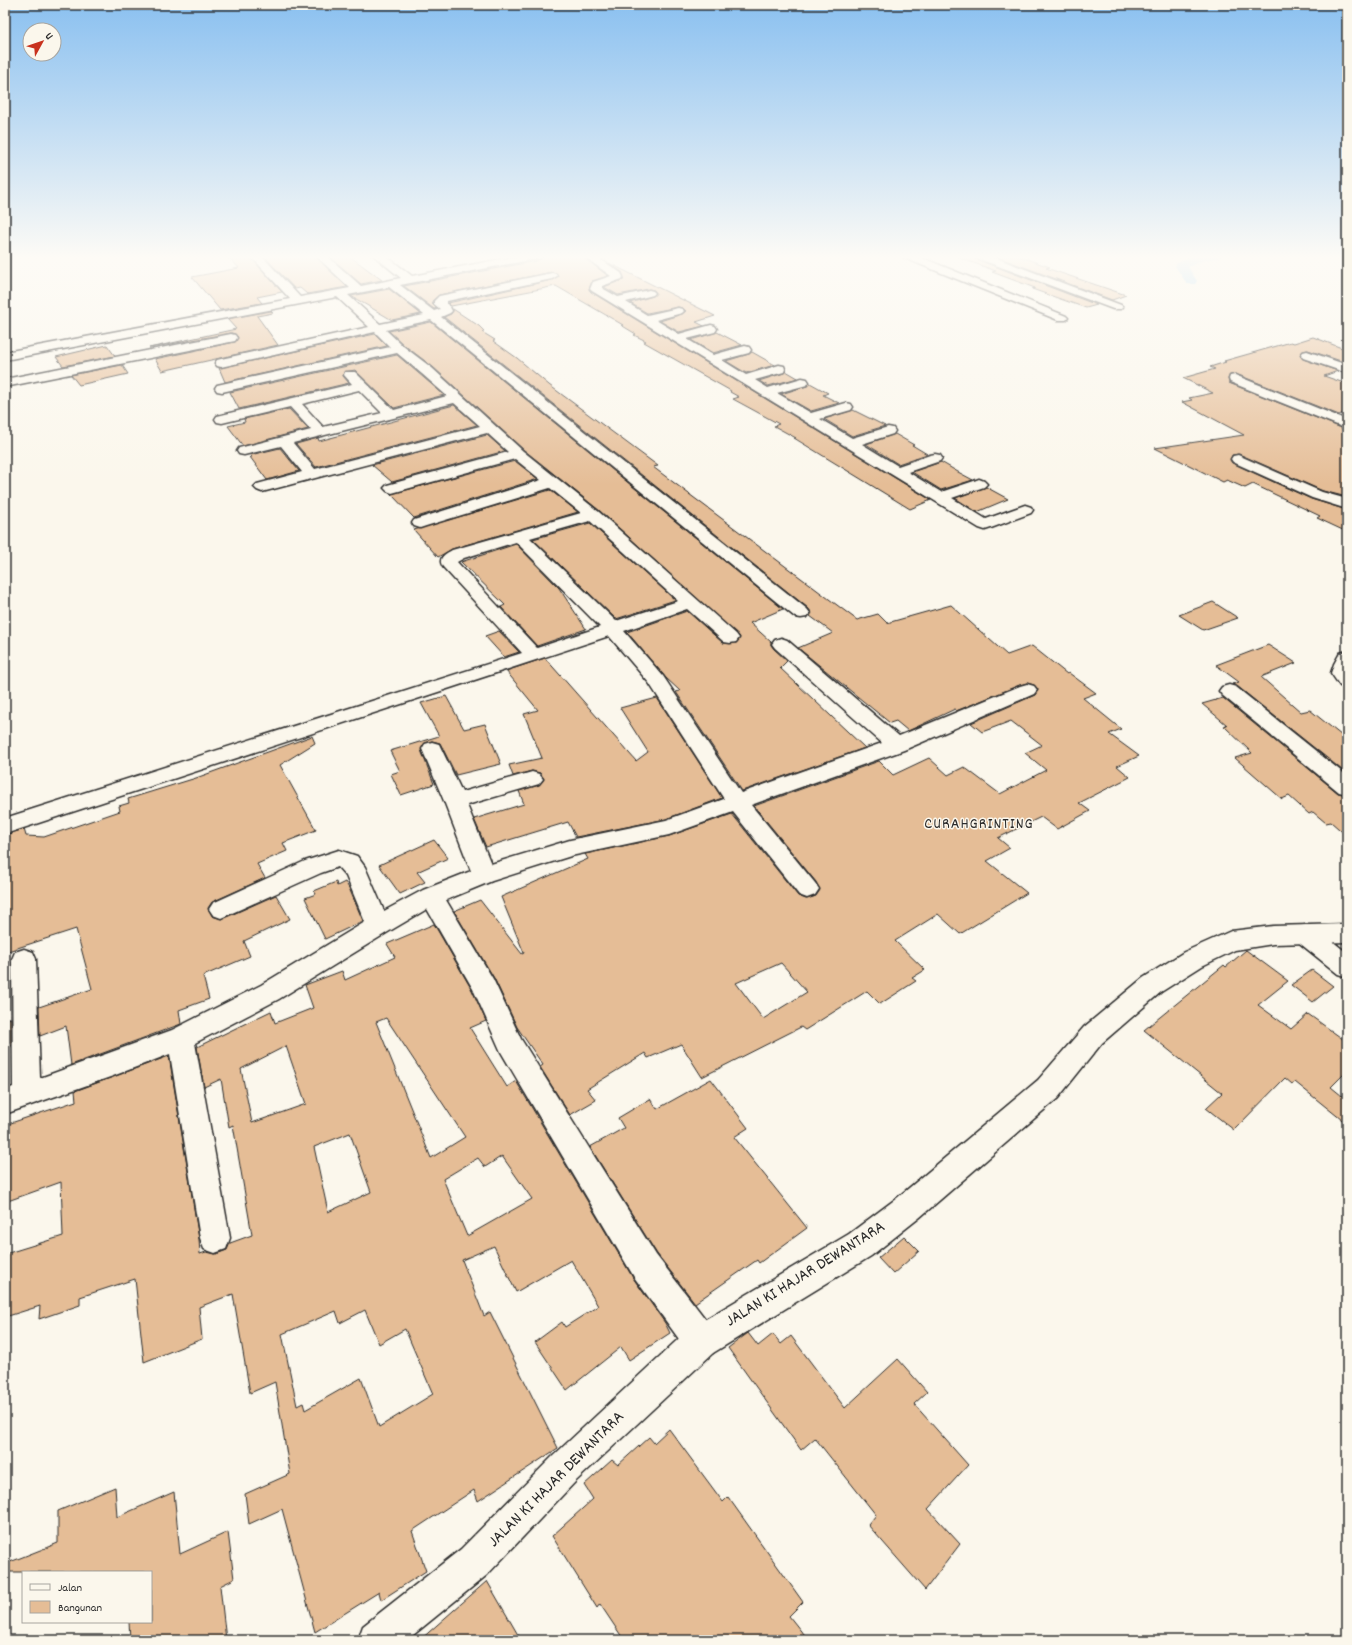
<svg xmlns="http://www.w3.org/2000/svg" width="1352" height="1645" font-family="Dekko,sans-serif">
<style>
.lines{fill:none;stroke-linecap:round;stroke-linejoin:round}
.canal{fill:#9dd3fc;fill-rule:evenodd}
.building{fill:#e5bd96;stroke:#2b2b2b;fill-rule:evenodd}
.street-casing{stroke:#2b2b2b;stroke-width:3}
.secondary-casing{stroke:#2b2b2b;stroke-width:3}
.street{fill:#fbf7ec;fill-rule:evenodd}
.secondary{fill:#fbf7ec;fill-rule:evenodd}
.labels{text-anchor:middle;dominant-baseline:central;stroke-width:3;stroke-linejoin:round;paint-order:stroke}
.quarter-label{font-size:16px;letter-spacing:1px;fill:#2b2b2b;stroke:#fbf7ec}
.near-street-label{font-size:17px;fill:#2b2b2b;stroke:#fbf7ec}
</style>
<rect width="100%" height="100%" fill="#fbf7ec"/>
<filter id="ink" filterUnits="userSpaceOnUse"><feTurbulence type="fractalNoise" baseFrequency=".025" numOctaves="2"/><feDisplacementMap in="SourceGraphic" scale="8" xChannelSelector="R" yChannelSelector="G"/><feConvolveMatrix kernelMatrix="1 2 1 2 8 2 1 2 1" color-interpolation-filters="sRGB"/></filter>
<g filter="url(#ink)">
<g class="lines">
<path class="canal" d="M1196,255h24l-2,3 -14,2 -16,7 9,14 -2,3h-8l-12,-18 2,-3z"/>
</g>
<path class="building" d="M227,255h22l33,37 -25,5 5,6 -42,7 -28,-33 47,-9z
M263,255h51l33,32 -40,7 -7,-6 -5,1z
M328,255h20l34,25 -21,4z
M546,255h35l27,21 -16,5 -3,8 2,3 340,208 -21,9 -116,-71h2l-22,-12 5,-2 -46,-25 6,-2 -9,-5 1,-1 -87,-49 2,-1 -12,-6 2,-1 -15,-9h2l-67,-39 -105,20 -3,-3 104,-23 6,-4 -2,-3 -4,-1 -113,23 -7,6 1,4 4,3 -3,1 -30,-23 132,-25h-1l6,-2z
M960,255h12l1,3 124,47 -11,3 -54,-19 3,-1 -43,-16 4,-1 -36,-13z
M992,255h23l35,12 -4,1 80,27 -14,5z
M609,263l106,53 -19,6 8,4 -25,6 -19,-11 22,-7 4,-3 -3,-3 -5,-1 -31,6 -17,-10 23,-7 3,-3 -2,-3 -5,-1 -31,6 -14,-8 18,-7 2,-2 -2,-6z
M389,289l32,25 -29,6 -41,-24z
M453,309l26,17 5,5 -2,1 13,8 -2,1 24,17 32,27 109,81 -5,1 204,153 21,-6 9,9 64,-18 56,50 25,-9 35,28 2,-1 27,20 -13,5 38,31 -12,5 30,22 -22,10 13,11 -51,26 11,8 -33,18 -16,-12 -43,21 12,10 -23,13 40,32 -67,41 -22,-20 -43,27 30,29 -13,8 4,3 -36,23 -13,-13 -62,39 -4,-3 -99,50 -21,-33 -33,14 -3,-5 -58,36 9,11 -26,15 -30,-48 3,-2 -26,-38 -23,-49 -40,-67 26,-11 42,54 2,-1 -23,-56 87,-38 -3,-5 84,-18 63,-22 66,82 8,3 10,-3 4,-6 -4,-8 -62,-76 125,-45 14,14 36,-17 19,17 16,-8 36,27 46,-24 -21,-17 17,-8 -31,-24 -29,11 -11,-9 64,-28 3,-5 -4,-5 -7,-2 -7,2 -64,26 -1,-2 -47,22 -12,-10 -6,2 -92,-75 35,-15 -23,-17 2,-3 -4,-5 -364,-291 7,-3 2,-3zM781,963l26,29 -44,27 -27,-36z
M271,311l2,2 -16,3 21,29 -116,26 -7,-12 80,-17 3,-5 -3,-3 -4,-1 -82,15 87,-19 -9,-10z
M431,322l352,287 -33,14 21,19v3l3,4 13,12 -7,7 85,80 -123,43 -66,-99 4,-1 -14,-13 -39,-46 60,-21 36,32h13l4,-6 -140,-126 -76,-61 -91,-83 -29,-22 -15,-14z
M717,332l25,13 -29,8 -22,-13z
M375,334l12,12 -162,36 -6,-14z
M1313,337l34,13v13l-39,-13 -5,1 -3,3 3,5 35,12 -14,5 23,8v27l-8,4 -103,-41 -6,1 -2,4 1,4 118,47v67l-24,-6 -84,-37 -7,1 -2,5 2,3 79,36 36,11v22l-30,-14 3,-2 -67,-32 -8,4 -18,-8 -4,2 -68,-34 89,-13 -62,-33 10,-2 -3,-2 24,-5 -30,-15 32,-9 -5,-2 16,-5 -2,-1 67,-19 3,1z
M107,345l8,11 -52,10 -7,-9z
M752,352l23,13 -29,8 -20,-12 23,-7z
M397,355l47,40 -50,13 -39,-38 -11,2 -1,4 6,7 -110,26 -9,-17z
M122,365l6,9 -49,11 -8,-10z
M786,371l12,7 -30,8 -9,-5 25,-8z
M810,383l18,10 -5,2 16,8 -28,8 -30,-17 26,-8z
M454,405l23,20 -161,42 -20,-23 22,-6 1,3z
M289,409l19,20 -65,17 -15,-20 17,-4 -1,-3z
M853,410l32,16 -33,10 -28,-17z
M895,434l19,11h-2l15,9 -29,10 -32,-20z
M487,435l18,16 -113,31 -20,-17z
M280,448l19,23 -32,9 -17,-23h2l-2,-2z
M515,461l23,18 -124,39 -23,-24z
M941,462l17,10 15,8 -32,10 -29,-18z
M986,487l22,12 -31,13 -22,-14z
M550,490l28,22 -126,37 -14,8 -24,-27z
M590,523l85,77 -59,19 -83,-80z
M516,544l43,44 27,41 -49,17 -36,-39 4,-2 -44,-43z
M1213,602l25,16 -35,12 -24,-15z
M499,631l20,21 -15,5 -19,-21z
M1268,645l28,18 -35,14 40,35 9,-2 37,30v34l-110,-88 -5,-2 7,-2 -23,-17z
M545,658l91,103 12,-9 -28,-44 37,-10 65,100 -56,21 -90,18 -8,-15 -82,25 -12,-28 50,-15 -5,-13 20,-6 5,-6 -4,-6 -8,-2 -19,5 -4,-11 33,-7 -18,-44 14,-4 -32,-39z
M446,696l18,33 21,-5 16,40 -45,11 -16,-32 -8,-2 -7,2 -4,7 13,34 -33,11 -10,-21 9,-3 -10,-20 49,-15 -18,-33z
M1223,698l115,95 9,2v41l-16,-14 -5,1 -13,-11 -4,2 -20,-18 -7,3 -47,-41 17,-5 -28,-27 3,-1 -25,-21z
M312,736l3,7 -35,22 36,65 -33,13 4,8 -30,13 8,14 -53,24 -4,6 4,8 10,3 54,-24 14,24 -46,22 6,15 -47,20 6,23 -30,11 2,14 -110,41 -5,-39 -26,10 -1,-29 53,-18 -16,-60 -71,23v-117l19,-6 2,7 18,1 76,-26 -1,-5 10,-3 -1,-4 68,-21z
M434,840l14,18 -31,14 8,10 -25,12 -21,-29z
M336,882l1,4 8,-4 4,6 14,33 -38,18 -20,-41 11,-4 -2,-3z
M434,924l38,66 14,31 -16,7 37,59 9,-6 117,197 32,45 5,10 -41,27 -8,-13 -54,43 -32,-48 27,-20 3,5 33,-21 -27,-46 -55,32 -22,-46 -32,14 22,56 6,-4 68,136 -80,53 -4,-11 -62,41 14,40 -45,29 -2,-8 -64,40 -33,-123 -33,15 -4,-30 45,-20 -15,-92 -25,11 -17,-99 -34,13 3,32 -58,23 -9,-83 -55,18v8l-41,14 1,-13 -35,11v-63l58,-18 -2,-54 -56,20v-77l71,-24 -1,-10 94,-35 30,183 1,15 6,-2 10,2 11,-4 3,-7 22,-8 -19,-110 -4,2 -8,-48 -17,8 -7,-40 74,-36 4,12 38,-15 -8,-23 37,-14 3,9 50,-23 -8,-13zM386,1018l79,119 -34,21 -55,-136zM286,1046l20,58 -54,19 -11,-54zM350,1133l21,59 -43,20 -14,-65zM502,1156l30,43 -65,37 -24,-57 35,-21 7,9zM365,1310l14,34 26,-15 28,65 -54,33 -18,-49 -56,32 -2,-7 -6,3 -15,-72 54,-23 4,12z
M1246,950l42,31 -30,24 33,24 17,-15 39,28v29l-16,16 16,13v24l-52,-42 -3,2 -7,-6 -51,52 -28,-22 16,-15 -78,-63 80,-65 2,2z
M1312,970l21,16 -20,16 -22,-17z
M11,1018v28l-6,2v-28z
M711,1079l37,49 -14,9 73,91 -48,35 -2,-3 -62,43 -38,-49 -67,-107 34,-19 -6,-10 32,-19 7,10z
M904,1236l15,15 -26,23 -15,-16z
M748,1333l10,13 15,-12 8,10 10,-8 54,72 53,-49 29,33 -13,12 54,61 -40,44 32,35 -35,46 -57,-65 8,-10 -61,-77 -14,12 -73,-102z
M669,1429l54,73 5,-5 75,105 -14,14 19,24h-184l-24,-36 -3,4 -45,-72 41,-37 -9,-14 28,-25 6,5 31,-28 5,6z
M115,1487l2,30 57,-25 6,62 48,-22 6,47 -14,7 6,54h-96l-1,-18h22v-50h-146v-8l53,-21v-32z
M487,1581l34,59h-101z"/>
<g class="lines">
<defs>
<path id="street" d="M250,255h11l39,42 50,-9 -35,-33h11l35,31 40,-8 -28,-23h12l27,21 111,-21h22l-5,3 -140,27 34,26 6,-2 -6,-5v-3l5,-5 113,-23 4,1 1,2 -5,3 -105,22 -1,2 4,4 2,4 -2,2 -9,4 366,292 3,4 -3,4 -6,1 -6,-1 -364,-297 -45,10 17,16 29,22 91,83 76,61 137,122 3,4 -3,4 -6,1 -6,-1 -37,-33 -63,22 39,45 78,117 141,-50 -107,-95 -3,-4 3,-4 6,-2 6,2 112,96 121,-50 7,-2 7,2 3,4 -3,4 -130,56 -153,55 64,78 4,6 -4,6 -8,3 -8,-3 -66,-83 -64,23 -98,21 -79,25 -46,19 47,79 28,60 135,216 57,74 4,12 -4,12 -12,4 -12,-4 -55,-76 -133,-225 -28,-63 -46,-80 -39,23 -109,67 -84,44 35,195 -4,11 -11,4 -11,-4 -4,-11 -30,-184 -57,22 -108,38v-24l8,-3 -1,-128 3,-7 9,-3 9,3 3,7 4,119 132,-48 89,-45 104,-63 -19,-46 -8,-9 -17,6 -100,45 -8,-3 -4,-6 4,-6 92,-42 34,-11 18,6 8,11 19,44 39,-21 48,-19 -27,-70 -22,-52 3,-5 7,-2 7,2 23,48 70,-20 7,2 4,5 -4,5 -72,21 24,59 79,-24 96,-20 58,-21 -75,-116 -40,-47 -604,198v-16l517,-165 -79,-86c-6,-9 2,-13 9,-17l129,-37 -31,-25 -124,38 -6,2 -6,-2 -2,-3 2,-3 127,-40 -26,-21 -123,34 -5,-2 -3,-3 3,-3 121,-33 -21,-19 -225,59 -5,-2 -3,-3 3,-3 45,-12 -21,-26 -37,9 -5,-1 -2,-3 2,-3 72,-18 -21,-23 -68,16 -5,-1 -2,-3 2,-3 135,-32 -8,-9 1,-3h10l39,38 53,-14 -25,-22 -25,-21 -175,39 -5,-1 -2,-3 2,-3 173,-38 -15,-15 -154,35 -4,-1 -2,-3 2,-3 4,-1 148,-32 -32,-30 -332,63v-8l285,-53zM389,287l35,28 -44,9 -32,-29zM359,390l23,23 -59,14 -21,-23zM454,403l26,23 -165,43 -22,-26zM590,521l88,80 -62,20 -86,-83zM516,542l84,85 -63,21 -80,-86 7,-4z
M582,255h12l27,18 2,4 -1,2 -20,7v2l16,9 31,-7 4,1 2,2 -2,2 -27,7 21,13 31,-7 4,1 2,2 -2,2 -26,7 23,14 32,-9 4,1 2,3 -2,3 -28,7 26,16 32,-9 4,1 2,3 -2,3 -27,7 24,15 33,-10 5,1 1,3 -1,3 -29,8 13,8 34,-10 5,1 2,3 -2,3 -30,8 34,20 35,-10 5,1 2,3 -2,3 -31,9 32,19 36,-11 5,1 2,3 -2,3 -31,10 36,22 32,-11 5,-1 5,1 2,3 -2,3 -32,11 33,20 33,-11 5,-2 5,2 3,3 -3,3 -32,11 34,21 39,-14 6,2 2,3 -2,3 -40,15 -6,2 -6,-2 -387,-237 -2,-2 3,-7 18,-6z
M901,255h14l151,61 2,2 -2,2h-8l-156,-63z
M973,255h15l133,50 2,2 -2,2h-8l-139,-52z
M231,334l4,1 2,3 -2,3 -230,46v-8z
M1307,351l40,14v8l-44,-15 -2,-3 2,-3z
M1235,375l112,45v9l-117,-47 -1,-3 1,-3z
M1238,455l84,37 25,7v10l-35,-11 -79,-36 -2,-3 2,-3z
M1347,651v37l-7,-2 -9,-13 3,-9 6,-11z
M1229,685l7,2 111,89v18l-8,-2 -117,-97 -3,-4 3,-4z
M1306,925l9,2 32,26v24l-9,-3 -41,-33 -3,-7 3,-7z"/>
<path id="secondary" d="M1347,924v18l-74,2 -38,6 -33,16 -41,26 -59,51 -44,55 -139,120 -48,38 -158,97 -137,128 -89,94 -80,65h-49l5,-14 98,-77 91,-92 137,-128 160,-95 48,-36 141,-118 46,-53 59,-49 41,-26 47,-21 42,-5z"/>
</defs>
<use href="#street" class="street-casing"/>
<use href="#secondary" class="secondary-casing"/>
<use href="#street" class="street"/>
<use href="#secondary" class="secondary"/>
</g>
</g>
<linearGradient id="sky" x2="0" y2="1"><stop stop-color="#8ac0f0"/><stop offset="0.53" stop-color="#fdfbf6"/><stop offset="1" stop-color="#fdfbf6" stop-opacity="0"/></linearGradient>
<rect width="1352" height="485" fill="url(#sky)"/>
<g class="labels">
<g class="quarter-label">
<text x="979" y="824">CURAHGRINTING</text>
</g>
<g class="near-street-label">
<text transform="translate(806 1275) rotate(-32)">JALAN KI HAJAR DEWANTARA</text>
<text transform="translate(557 1480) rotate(-45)">JALAN KI HAJAR DEWANTARA</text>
</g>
</g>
<rect width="1352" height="1645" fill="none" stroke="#fbf7ec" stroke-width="20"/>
<rect x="10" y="10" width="1332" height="1625" fill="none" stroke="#2b2b2b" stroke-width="1.5" filter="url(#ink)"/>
<rect x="22" y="1571" width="130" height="52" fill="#fbf7ec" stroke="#a8a59f"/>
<rect x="30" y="1584" width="20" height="6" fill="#fbf7ec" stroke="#a8a59f"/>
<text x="58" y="1591" font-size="12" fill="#2b2b2b">Jalan</text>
<rect x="30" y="1601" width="20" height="12" fill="#e5bd96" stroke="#a8a59f"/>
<text x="58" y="1611" font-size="12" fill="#2b2b2b">Bangunan</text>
<g transform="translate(42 42) rotate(50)"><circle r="19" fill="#fbf7ec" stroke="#a8a59f"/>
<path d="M0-3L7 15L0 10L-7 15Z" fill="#c8321e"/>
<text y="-6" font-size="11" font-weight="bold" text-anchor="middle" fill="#2b2b2b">U</text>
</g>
</svg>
